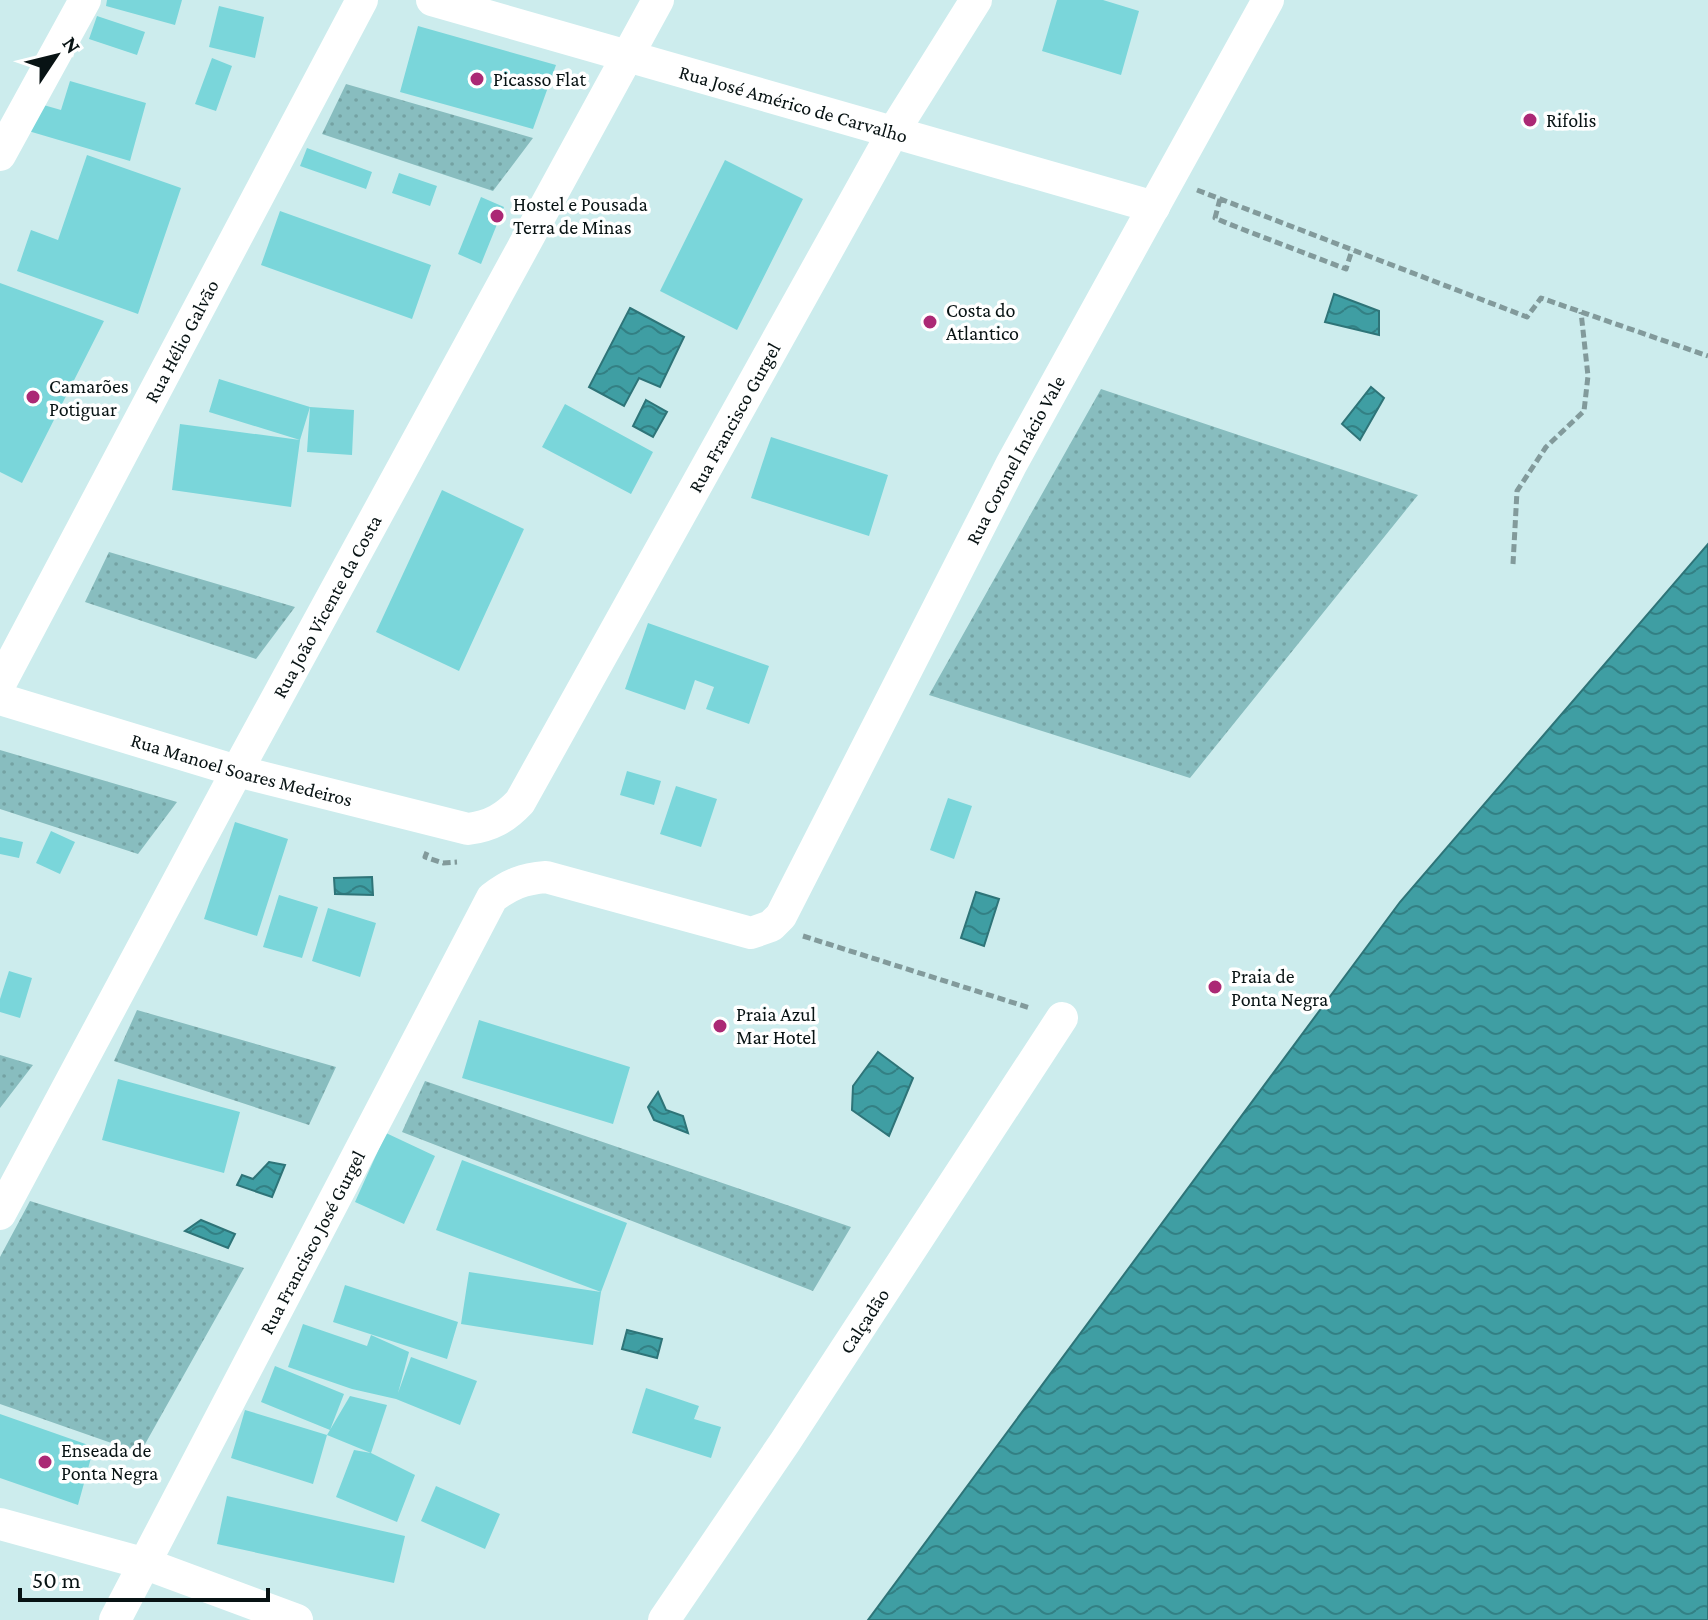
<svg xmlns="http://www.w3.org/2000/svg" width="1708" height="1620" font-family="'Crimson Pro',serif">
<style>
.grass{fill:url(#grass-dots)}
.water{fill:url(#water-waves);stroke:#2e7478;stroke-width:2}
.building{fill:#7ad6da}
.lines{fill:none;stroke-linecap:round;stroke-linejoin:round}
.path{stroke:#829a9b;stroke-width:5;stroke-dasharray:8 4;stroke-linecap:butt}
.minor{stroke:#fff;stroke-width:32}
.poi-dot{fill:#ab2975;stroke:#fff;stroke-width:3}
.labels{text-anchor:middle;dominant-baseline:central;stroke-width:7;stroke-linejoin:round;paint-order:stroke}
.poi-label{font-size:20px;fill:#081314;stroke:#fff;text-anchor:start}
.street-label{font-size:20px;fill:#081314;stroke:#fff}
</style>
<defs>
<pattern id="grass-dots" width="8" height="8" patternUnits="userSpaceOnUse" patternTransform="scale(2)"><rect width="8" height="8" fill="#88bdbf"/><path d="M2 2h.1M6 6h.1" fill="none" stroke="#74a2a3" stroke-width="1.8" stroke-linecap="round"/></pattern>
<pattern id="water-waves" width="16" height="10" patternUnits="userSpaceOnUse" patternTransform="scale(2)"><rect width="16" height="10" fill="#3f9ea3"/><path d="M0 5q4-4 8 0t8 0" fill="none" stroke="#338084"/></pattern>
</defs>
<rect width="100%" height="100%" fill="#cceced"/>
<path class="grass" d="M346,84l187,54 -40,53 -171,-57z
M1101,389l317,106 -228,283 -261,-83z
M109,552l186,55 -39,52 -171,-57z
M0,750l177,52 -39,52 -138,-45z
M137,1010l199,57 -27,58 -195,-64z
M0,1055l33,10 -33,43z
M425,1081l426,146 -38,64 -411,-159z
M30,1201l214,67 -104,185 -140,-49v-147z"/>
<path class="water" d="M1334,294l45,17v24l-54,-13z
M630,308l54,29 -24,50 -21,-9 -15,28 -35,-19z
M1371,387l13,11 -24,42 -18,-16z
M646,400l21,12 -14,25 -20,-11z
M1708,544v1076h-840l532,-718z
M372,877l1,18 -38,-1 -1,-16z
M976,892l23,7 -15,47 -23,-8z
M878,1052l35,26 -24,58 -37,-26 1,-24z
M658,1092l8,18 17,6 5,17 -34,-13 -6,-13z
M269,1162l16,3 -13,32 -35,-12 5,-10 11,4z
M201,1220l34,14 -7,14 -43,-17z
M627,1330l35,9 -5,19 -35,-9z"/>
<path class="building" d="M107,0h75l-7,25 -69,-19z
M1057,0h46l36,11 -18,64 -79,-24z
M219,6l45,11 -9,41 -46,-11z
M97,16l48,16 -8,23 -48,-16z
M418,26l138,39 -23,64 -133,-37z
M212,58l20,8 -16,45 -21,-7z
M70,81l76,22 -16,58 -105,-31 8,-28 28,8z
M307,148l65,24 -6,17 -66,-23z
M87,155l94,33 -43,126 -121,-43 14,-41 27,10z
M725,160l78,39 -66,131 -77,-39z
M399,173l38,13 -7,20 -38,-13z
M481,197l23,10 -23,57 -23,-10z
M280,211l151,54 -19,54 -151,-54z
M0,283l104,38 -82,162 -22,-11z
M219,379l91,28 -10,33 -91,-28z
M565,404l88,48 -22,42 -89,-47z
M310,407l44,3 -2,45 -45,-3z
M180,424l120,16 -9,67 -119,-17z
M771,437l117,38 -19,61 -118,-38z
M442,490l82,39 -65,142 -83,-39z
M648,623l121,43 -20,58 -43,-15 8,-22 -19,-7 -10,30 -60,-21z
M627,771l34,10 -7,24 -34,-10z
M676,786l41,13 -16,48 -41,-13z
M948,798l24,8 -18,53 -24,-9z
M235,822l53,17 -31,97 -53,-17z
M51,831l24,11 -15,32 -24,-11z
M0,837l23,5 -4,16 -19,-4z
M279,895l39,12 -16,51 -39,-11z
M328,908l48,15 -16,54 -48,-16z
M9,971l23,7 -12,40 -20,-6v-13z
M479,1020l151,47 -17,57 -151,-46z
M118,1079l122,33 -16,61 -122,-33z
M386,1133l49,23 -31,68 -49,-22z
M462,1160l165,63 -26,69 -165,-62z
M469,1272l132,20 -8,53 -132,-21z
M345,1285l113,37 -11,37 -114,-37z
M303,1324l64,22 4,-11 38,17 -11,41 13,-36 66,24 -17,44 -64,-26 -44,-10 -64,-22z
M275,1366l69,28 -14,36 -69,-28z
M646,1388l53,18 -5,13 27,8 -10,31 -79,-25z
M350,1396l37,9 -16,48 -44,-18z
M245,1410l82,25 -14,49 -82,-26z
M0,1414l94,33 -16,58 -78,-27z
M354,1450l17,3 44,22 -18,47 -61,-25z
M436,1486l64,28 -15,35 -64,-28z
M227,1496l178,40 -11,47 -177,-39z"/>
<g class="lines">
<path class="path" d="M1197,190l330,127 14,-19 167,58
M1220,199l-5,19 14,6 117,45 6,-19
M1513,564l4,-73 29,-44 38,-36 4,-35 -7,-64
M427,852l-2,5 18,6 14,-1
M803,936l227,72"/>
<g class="minor">
<path id="s1" d="M432,0l722,207"/>
<path d="M0,155l85,-155"/>
<path id="s2" d="M0,684l362,-684"/>
<path id="s3" d="M0,699l237,72 231,58c23,-3 37,-11 52,-27l372,-668 84,-134"/>
<path id="s4" d="M0,1214l237,-443 421,-771"/>
<path d="M0,1524l146,40 151,56"/>
<path id="s5" d="M115,1620l377,-722c18,-14 31,-19 54,-21l205,56 20,-7 10,-10 230,-451 257,-465"/>
<path id="s6" d="M664,1620l121,-178 277,-424"/>
</g>
</g>
<g class="poi-dot">
<circle cx="477" cy="79" r="8"/>
<circle cx="1530" cy="120" r="8"/>
<circle cx="497" cy="216" r="8"/>
<circle cx="930" cy="322" r="8"/>
<circle cx="33" cy="397" r="8"/>
<circle cx="1215" cy="987" r="8"/>
<circle cx="720" cy="1026" r="8"/>
<circle cx="45" cy="1462" r="8"/>
</g>
<g class="labels">
<g class="poi-label">
<text x="493" y="79">Picasso Flat</text>
<text x="1546" y="120">Rifolis</text>
<text x="513" y="204">Hostel e Pousada<tspan x="513" dy="23">Terra de Minas</tspan></text>
<text x="946" y="310">Costa do<tspan x="946" dy="23">Atlantico</tspan></text>
<text x="49" y="386">Camarões<tspan x="49" dy="23">Potiguar</tspan></text>
<text x="1231" y="976">Praia de<tspan x="1231" dy="23">Ponta Negra</tspan></text>
<text x="736" y="1014">Praia Azul<tspan x="736" dy="23">Mar Hotel</tspan></text>
<text x="61" y="1450">Enseada de<tspan x="61" dy="23">Ponta Negra</tspan></text>
</g>
<g class="street-label">
<text stroke="none"><textPath href="#s1" startOffset="376">Rua José Américo de Carvalho</textPath></text>
<text stroke="none"><textPath href="#s2" startOffset="388">Rua Hélio Galvão</textPath></text>
<text stroke="none"><textPath href="#s3" startOffset="986">Rua Francisco Gurgel</textPath></text>
<text stroke="none"><textPath href="#s5" startOffset="1634">Rua Coronel Inácio Vale</textPath></text>
<text stroke="none"><textPath href="#s4" startOffset="690">Rua João Vicente da Costa</textPath></text>
<text stroke="none"><textPath href="#s3" startOffset="252">Rua Manoel Soares Medeiros</textPath></text>
<text stroke="none"><textPath href="#s5" startOffset="426">Rua Francisco José Gurgel</textPath></text>
<text stroke="none"><textPath href="#s6" startOffset="360">Calçadão</textPath></text>
</g>
</g>
<g transform="translate(56 56) rotate(55)" stroke="#ffffff" stroke-width="6" paint-order="stroke">
<path d="M0-6L14 30L0 20L-14 30Z" fill="#081314"/>
<text y="-12" font-size="22" font-weight="bold" text-anchor="middle" fill="#081314">N</text>
</g>
<path d="M20 1588v12h248v-12" fill="none" stroke="#081314" stroke-width="4"/>
<text x="32" y="1588" font-size="24" fill="#081314" stroke="#ffffff" stroke-width="6" paint-order="stroke">50 m</text>
</svg>
